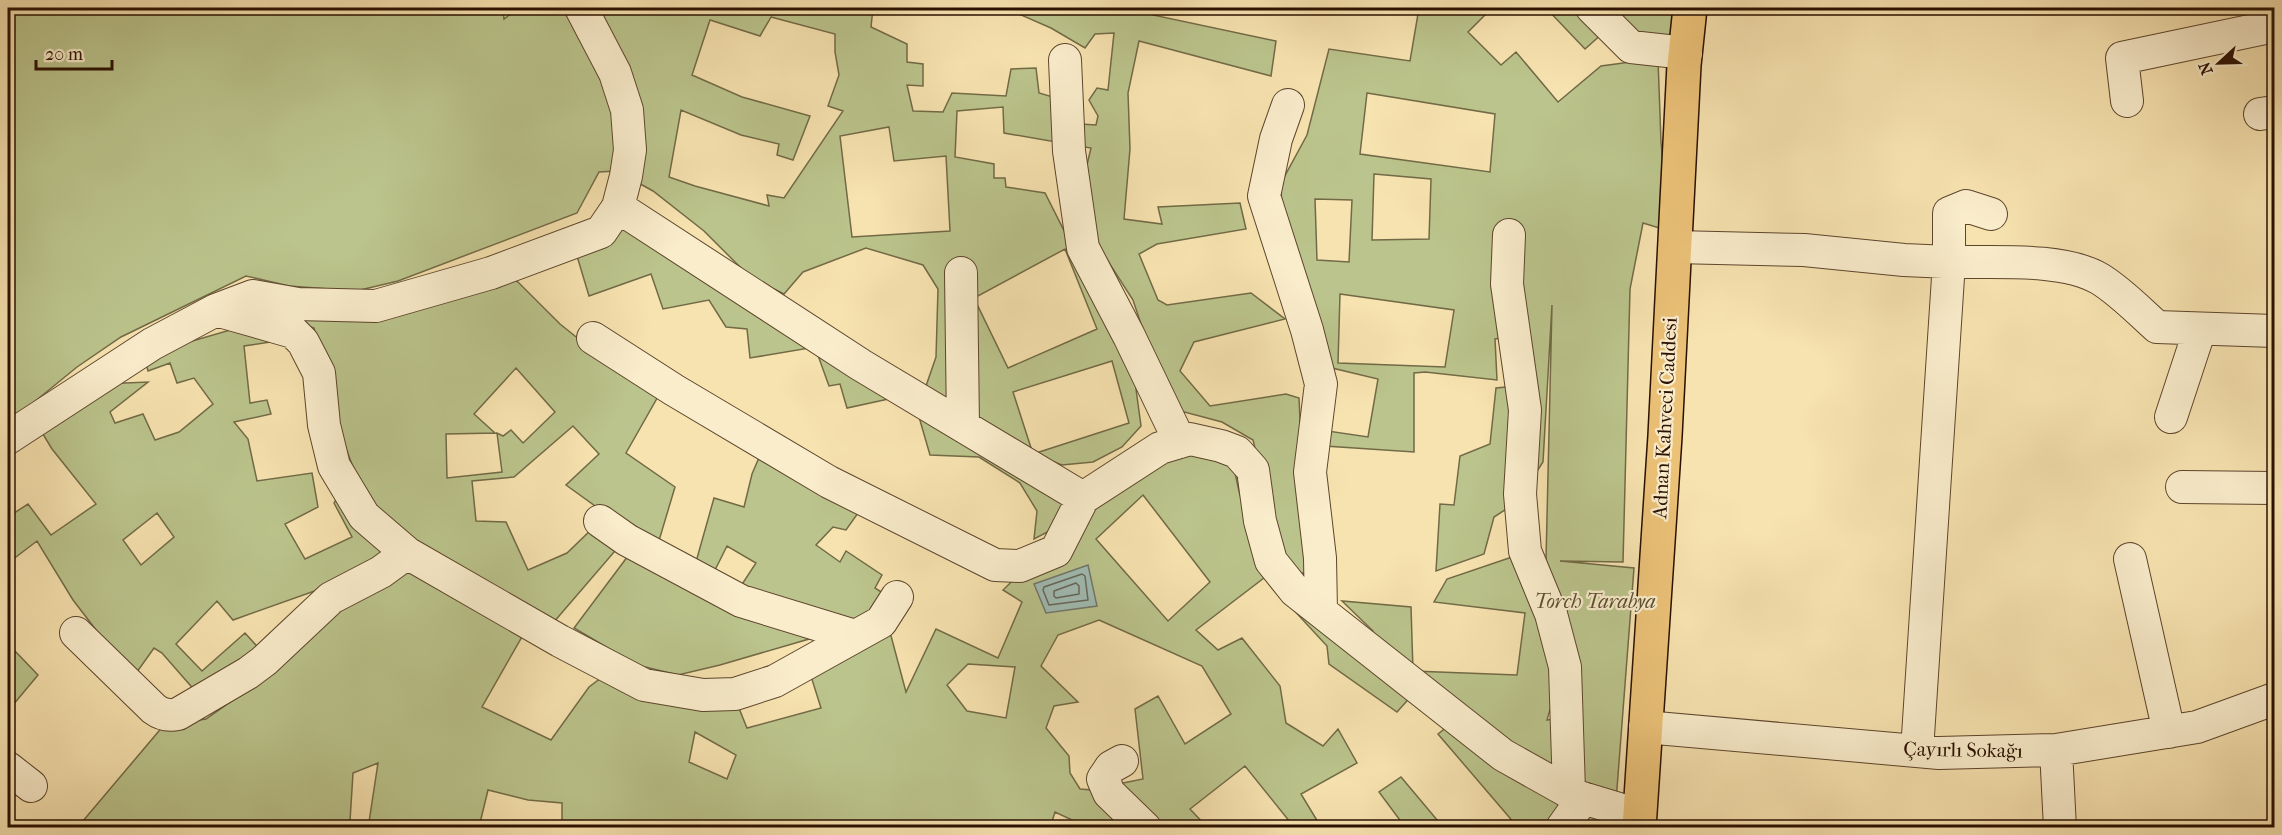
<svg xmlns="http://www.w3.org/2000/svg" width="2282" height="835" font-family="'IM FELL French Canon',serif">
<style>
.green{fill:#bbc48c;stroke:#726a46;stroke-width:1.5;fill-rule:evenodd}
.water{fill:#a0bcb4;stroke:#71776c;stroke-width:1.5}
.lines{fill:none;stroke-linecap:round;stroke-linejoin:round}
.shore{stroke:#65665a;stroke-width:1.5}
.minor-casing{stroke:#5d452c;stroke-width:34}
.major-casing{stroke:#2a1000;stroke-width:36}
.minor{stroke:#faedcc;stroke-width:32}
.major{stroke:#ecc278;stroke-width:33}
.labels{text-anchor:middle;dominant-baseline:central;stroke-width:4.5;stroke-linejoin:round;paint-order:stroke}
.street-label{font-size:20px;fill:#2a1000;stroke:#faedcc}
.park-label{font-size:20px;font-style:italic;fill:#5d4f31;stroke:#faedcc}
</style>
<rect width="100%" height="100%" fill="#f7e3b0"/>
<filter id="stains"><feTurbulence type="fractalNoise" baseFrequency=".00333" numOctaves="4"/><feColorMatrix values="0 0 0 0 .2 0 0 0 0 .09 0 0 0 0 .02 0 0 0 .5 -.17"/></filter>
<radialGradient id="worn" r=".72"><stop offset=".6" stop-color="#630" stop-opacity="0"/><stop offset="1" stop-color="#630" stop-opacity=".3"/></radialGradient>
<path class="green" d="M8,8h495l1,11 14,-11h355l-2,19 36,17v18l16,2v22l-16,-1 6,26 30,1 9,-19 54,3 5,-27 25,-1 3,25 31,9 10,22 16,1 2,-9 -9,-16 8,-12 11,2 6,-57 -19,1 -10,14 -34,-20 -46,-20h35l3,2 2,-2h109l-1,7 123,26 -5,35 -132,-35 -11,52 2,56 -6,70 38,5 -4,-17 82,-4 6,26 -89,15 -18,10 19,46 9,5 84,-12 34,26 -91,23 -14,29 30,35 76,-12 13,4 8,175h-13l-21,-31 -10,-61 -10,-41 -31,-18 -53,-14 -36,-108 -36,-56 -12,-71 6,-25 -87,-15 -1,-26 -46,4 -2,46 39,7v14h11l1,9 39,6 88,174 8,59 -19,21 -29,15 -31,3 -29,-11 -107,-68 10,-29 2,-68 -15,-24 -57,-17 -63,24 -19,22 -34,-17 -46,-46 -51,-40 -36,-20 -18,1 -22,41 -179,68 -42,10 -67,-5 -43,-10 -125,61 -44,30 -44,36 -25,18zM771,17l64,17v18l4,23 -11,31 15,5 -59,87 -17,-3 2,11 -74,-20 -26,-9 12,-67 60,25 38,9 -2,11 16,5 17,-44 -68,-19 -50,-22 18,-55 50,16zM889,127l5,34 52,-5 4,75 -98,6 -12,-101zM1065,249l32,80 -89,39 -34,-70zM1112,361l17,62 -96,31 -20,-62z
M1419,8h73l-24,24 33,33 15,-13 42,50 43,-36 30,-4 -28,-29 -18,16 -39,-41h137l-25,51 3,83 8,89 -26,-8 -13,66 -7,273 -63,-1 74,7 -20,259h-102l3,-3 -77,-90 10,-8 -26,-42 -25,28 -68,-48 -2,-18 -63,-68 -68,52 22,20 24,-12 38,48 6,37 37,23 15,-17 19,34 -56,31 20,33h-27l-49,-61 -55,43 17,18h-120l-32,-15 -5,16 -488,-1v-24l-34,-3 -40,-10 -9,37 -402,1 87,-103 42,-6 57,-40 86,-82 45,-27 28,-1 105,59 -45,79 69,33 38,-53 12,-9 133,18 13,32 74,-20 -12,-38 81,-38 16,60 30,-63 62,29 24,-56 -19,-12 149,-146 79,11 8,36 25,86 93,71 16,-17 -31,-30 69,6 2,64 104,4 8,-62 -91,-11 13,-23 68,-23 44,122 -12,42 24,-4 4,-53 -29,-103 6,-255 -9,157 -26,40 -23,15 -10,37 -48,17 4,-67 14,1 6,-49 30,-12 6,-56 21,-2 12,-52 -34,5 2,41 -72,-8 -11,1v79l-89,-6 3,-15 40,6 10,-58 -50,-12 -46,-151 -1,-33 26,-48 22,-86 81,12zM1367,93l128,21 -5,58 -130,-18zM1374,174l57,5 -2,60 -57,1zM1315,199l37,1 -3,62 -32,-2zM1340,294l114,16 -9,57 -107,-4zM1143,495l67,87 -42,39 -72,-82zM1099,620l103,46 29,48 -46,30 -27,-48 -23,13 8,70 -20,4 -18,8 -25,-2 -10,-16 -1,-17 -23,-28 8,-22 24,-4 -37,-36 17,-31zM968,664l47,3 -9,51 -39,-7 -20,-26zM695,732l41,23 -9,24 -38,-17zM378,763l-9,59 -19,-1 3,-48z
M606,217l466,279 -15,31 -23,12 3,-28 -17,-28 -41,-26 -49,-2 -13,-45 -24,-12 -46,10 -7,-24 -11,2 -14,-39 -65,11 -3,-29 -21,-2 -17,-27 -46,9 -12,-35 -62,22 -15,-50z
M484,263l34,19 42,42 46,37 54,32 -34,60 49,34 -17,57 -49,-28 -43,-31 33,-31 -26,-28 -59,51 -42,4 4,40 30,1 22,48 39,-17 27,-26 27,17 -68,79c-55,-31 -125,-63 -171,-107 -34,-32 -57,-140 -68,-188l-45,-16 9,-8 132,9zM516,368l39,44 -32,31 -12,-13 -8,6 -6,-3 5,39 -55,6 -1,-44 49,-1 -21,-19z
M237,328l34,14 -27,4 6,57 17,-3 4,14 -37,8 14,17 9,42 55,-8 6,34 -33,17 20,35 47,-22 -18,-34 7,-12 49,68 -67,29 -90,32 -16,-19 -41,43 26,27 43,-38 19,21 -67,39 -35,-40 -8,-5 -17,24 -24,-20 -40,-52 -36,-59 -29,22v-46l20,-13 23,31 45,-31 -44,-55 -14,-23 63,-42 47,-2 -38,30 5,11 28,-9 12,26 24,-8 34,-28 -19,-26 -17,5 -7,-20 -22,8 -4,-16zM157,513l17,24 -33,28 -18,-25z
M761,453l102,53 -17,24 -13,-3 -17,18 24,17 6,-11 36,24 -7,13 17,11 -43,24 -114,-28 21,-32 -29,-17 -13,26 -20,-3 20,-71 30,9 8,-33z
M628,556l186,74 -5,9 -89,26 -42,10 -41,-10 -63,-37z
M15,651l23,24 -30,36v-37z
M1401,777l42,50h-38l-26,-35z"/>
<path class="water" d="M1088,565l9,41 -51,7 -12,-29z"/>
<g class="lines">
<path class="shore" d="M1082,574l3,2 3,24 -39,5 -6,-15 1,-3z
M1076,583l3,3v8l-23,4 -2,-2v-5z"/>
<defs>
<path id="minor" d="M1592,8l39,39 55,6
M1065,60l4,91 14,97 46,88 51,106
M2127,101l-5,-43 152,-32
M1288,105l-12,34 -12,57 43,134 14,54 -11,88 10,86 1,53
M2260,114l14,-2
M618,207l243,158 222,133 77,-50 30,-9 31,7 16,6 16,18 7,51 11,40 24,30 208,164 73,41 63,19
M1991,214l-25,-8 -17,7v49c44,1 114,-5 151,17 21,13 39,32 57,48l117,4
M1509,235l-2,49 18,126 -5,84 5,57 26,63 14,53 4,124
M1675,247l129,3 100,10 45,2 -32,489
M961,273l2,153
M216,310l77,22 10,10 16,31 5,52 10,41 30,50 43,37 153,88 84,44 59,10 32,-1 40,-13 106,-59 16,-25
M593,338l81,52 155,92 166,83 25,1 36,-15 27,-53
M2171,417l29,-88
M8,438l144,-94 64,-34 37,-14 45,8 78,2 115,-33 110,-41 17,-25 8,-31 4,-26 -3,-40 -12,-37 -34,-65
M2182,487l92,1
M600,521l27,19 114,61 114,35
M2130,559l39,173
M76,633l78,76c8,6 15,7 24,5l70,-41 16,-12 67,-63 50,-26 26,-19
M1645,727l294,26 117,-3 141,-23 77,-28
M2056,750l4,78
M1122,761l-11,6 -8,12 6,14 36,35
M8,768l23,18
M1562,828l21,-30"/>
<path id="major" d="M1639,828l26,-392 19,-371 6,-57"/>
</defs>
<use href="#minor" class="minor-casing"/>
<use href="#major" class="major-casing"/>
<use href="#minor" class="minor"/>
<use href="#major" class="major"/>
</g>
<g class="labels">
<g class="street-label">
<text transform="translate(1665 418) rotate(-87)">Adnan Kahveci Caddesi</text>
<text transform="translate(1963 750) rotate(1)">Çayırlı Sokağı</text>
</g>
<g class="park-label">
<text x="1595" y="601">Torch Tarabya</text>
</g>
</g>
<rect width="2282" height="835" fill="none" stroke="#f7e3b0" stroke-width="30"/>
<rect x="9" y="9" width="2264" height="817" fill="none" stroke="#2a1000" stroke-width="3"/>
<rect x="15" y="15" width="2252" height="805" fill="none" stroke="#2a1000" stroke-width="1.5"/>
<g transform="translate(2219 63) rotate(248)" stroke="#faedcc" stroke-width="4.5" paint-order="stroke">
<path d="M0-4.5L10 22L0 15L-10 22Z" fill="#2a1000"/>
<text y="-9" font-size="16" font-weight="bold" text-anchor="middle" fill="#2a1000">N</text>
</g>
<path d="M36 60v9h76v-9" fill="none" stroke="#2a1000" stroke-width="3"/>
<text x="45" y="60" font-size="18" fill="#2a1000" stroke="#faedcc" stroke-width="4.5" paint-order="stroke">20 m</text>
<rect width="100%" height="100%" filter="url(#stains)"/>
<rect width="100%" height="100%" fill="url(#worn)"/>
</svg>
